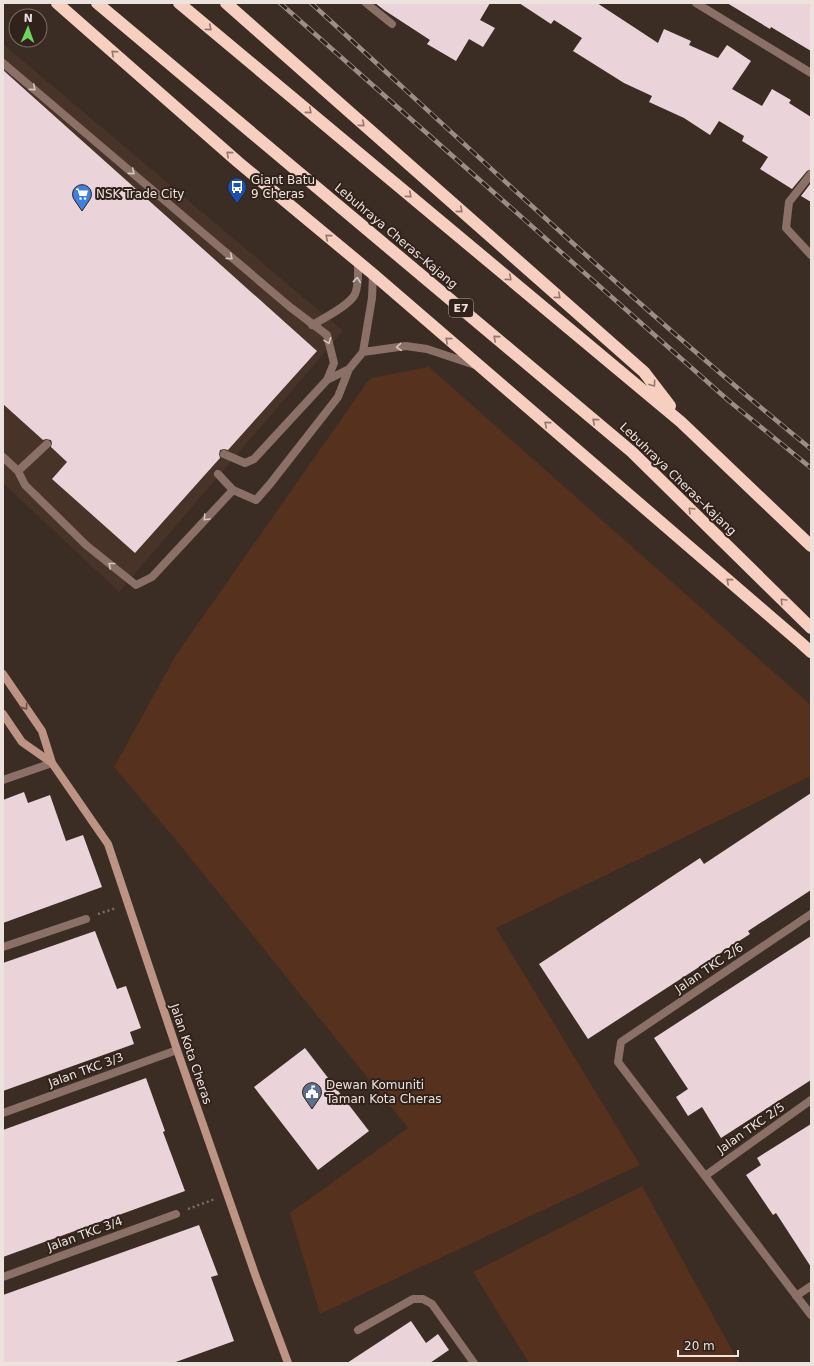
<svg xmlns="http://www.w3.org/2000/svg" width="814" height="1366" font-family="'DejaVu Sans',sans-serif">
<style>
.built{fill:#483328}
.green{fill:#56311d}
.building{fill:#ead4da}
.lines{fill:none;stroke-linecap:round;stroke-linejoin:round}
.path{stroke:#7b6e67;stroke-width:2.5;stroke-dasharray:2 3;stroke-linecap:butt}
.lane{stroke:#8a7066;stroke-width:8}
.street{stroke:#8a7066;stroke-width:8}
.secondary{stroke:#bd9383;stroke-width:8}
.highway{stroke:#f6cfc0;stroke-width:12}
.rail-casing{stroke:#9a8e88;stroke-width:4.5}
.rail{stroke:#31221b;stroke-width:3;stroke-dasharray:9;stroke-linecap:butt}
.oneway{stroke:#94786e}
.oneway2{stroke:#d4c6c0}
.oneway3{stroke:#694f45}
.labels{text-anchor:middle;dominant-baseline:central;stroke-width:4;stroke-linejoin:round;paint-order:stroke}
.shield{fill:#31221b;stroke:#b5a9a4;stroke-width:1}
.shield-label{font-size:11px;font-weight:bold;fill:#ede3de}
.poi-label{font-size:12px;fill:#ede3de;stroke:#31221b;text-anchor:start}
.street-label{font-size:12px;fill:#ede3de;stroke:#31221b}
</style>
<rect width="100%" height="100%" fill="#3b2c24"/>
<path class="built" d="M3,44l340,287 -224,261 -116,-109z"/>
<path class="green" d="M429,367l382,338v71l-315,152 144,237 -320,149 -30,-101 118,-85 -232,-288 -62,-73 62,-112 194,-277z
M642,1186l96,175 -2,2h-207l-56,-91z"/>
<path class="building" d="M375,3h115l-10,17 15,8 -12,19 -14,-8 -13,22 -29,-17 3,-4 -46,-30z
M519,3h78l61,40 6,-14 27,12 -2,4 29,13 9,-13 24,16 -19,28 30,17 10,-17 19,11 -2,3 22,14v52l-4,2 -15,18 -32,-20 8,-12 -26,-16 2,-5 -25,-15 -9,14 -26,-17 -35,-16 3,-6 -28,-13 -51,-32 9,-13 -28,-18 -3,4z
M727,3h84v48l-40,-24 -1,2z
M3,70l314,281 -89,99 -4,-1 -4,1 -1,4 1,4 -85,95 -83,-74 15,-17 -16,-15 1,-4 -1,-3 -5,-1 -3,1 -40,-36z
M811,183v19l-10,-6z
M24,792l4,11 22,-8 16,46 17,-6 19,52 -99,36v-123z
M811,793v97l-63,41 2,3 -162,105 -49,-75 161,-106 4,6z
M95,931l22,58 9,-3 15,42 -11,4 4,12 -131,47v-128z
M811,936v144l-90,58 -19,-31 -14,9 -12,-19 12,-8 -34,-51z
M305,1048l64,83 -51,39 -64,-83z
M146,1078l19,53 -2,1 22,59 -182,66v-127z
M811,1124v143l-35,-54 -3,2 -27,-40 15,-10 -4,-7z
M199,1225l19,50 -7,2 23,64 -61,22h-170v-68z
M411,1321l15,22 12,-9 11,16 -19,13h-83z"/>
<g class="lines">
<path class="path" d="M98,914l18,-6
M188,1209l27,-10"/>
<path class="lane" d="M3,63l287,244 37,28 7,28 -7,17 -73,79 -9,4 -21,-9
M312,325c11,-6 38,-20 43,-31 4,-9 3,-22 3,-31
M363,352l43,-6 21,3 48,16
M327,380l22,-11
M3,457l15,14 7,14 61,60 50,40 16,-8 81,-87
M18,471l29,-27
M218,474l15,16 23,10 14,-16 68,-87 11,-28 14,-17 9,-54 1,-24"/>
<path class="street" d="M366,3l26,21
M696,3l115,70
M811,174l-22,28 -3,26 25,27
M3,780l49,-17
M811,914l-190,128 -3,20 193,253
M3,947l83,-28
M3,1113l174,-63
M705,1176l106,-76
M3,1277l173,-63
M796,1296l15,-10
M358,1330l55,-31h10l9,5 42,59"/>
<path class="secondary" d="M3,674l39,57 10,32 56,81 69,206 79,227 32,86
M3,714l19,28 30,21"/>
<path class="highway" d="M57,3l181,159 135,112 428,369 10,9
M97,3l535,449 179,176
M179,3l502,419 130,124
M226,3l418,369 26,34"/>
<defs>
<path id="rail" d="M280,3l449,398 82,67
M311,3c165,151 327,305 500,446"/>
</defs>
<use href="#rail" class="rail-casing"/>
<use href="#rail" class="rail"/>
</g>
<defs><path id="oneway-chevron" d="M-2-3.5L2.5 0L-2 3.5" fill="none" stroke-width="1.6" stroke-linecap="round" stroke-linejoin="round"/></defs>
<g class="oneway">
<use href="#oneway-chevron" transform="translate(209 28) rotate(40)"/>
<use href="#oneway-chevron" transform="translate(114 53) rotate(-138)"/>
<use href="#oneway-chevron" transform="translate(309 111) rotate(40)"/>
<use href="#oneway-chevron" transform="translate(362 124) rotate(41)"/>
<use href="#oneway-chevron" transform="translate(229 154) rotate(-139)"/>
<use href="#oneway-chevron" transform="translate(409 195) rotate(40)"/>
<use href="#oneway-chevron" transform="translate(460 210) rotate(41)"/>
<use href="#oneway-chevron" transform="translate(328 237) rotate(-140)"/>
<use href="#oneway-chevron" transform="translate(509 278) rotate(40)"/>
<use href="#oneway-chevron" transform="translate(558 296) rotate(41)"/>
<use href="#oneway-chevron" transform="translate(496 338) rotate(-140)"/>
<use href="#oneway-chevron" transform="translate(448 340) rotate(-139)"/>
<use href="#oneway-chevron" transform="translate(653 384) rotate(54)"/>
<use href="#oneway-chevron" transform="translate(595 421) rotate(-140)"/>
<use href="#oneway-chevron" transform="translate(547 424) rotate(-140)"/>
<use href="#oneway-chevron" transform="translate(691 510) rotate(-135)"/>
<use href="#oneway-chevron" transform="translate(729 581) rotate(-139)"/>
<use href="#oneway-chevron" transform="translate(783 601) rotate(-135)"/>
</g>
<g class="oneway2">
<use href="#oneway-chevron" transform="translate(33 88) rotate(40)"/>
<use href="#oneway-chevron" transform="translate(132 172) rotate(40)"/>
<use href="#oneway-chevron" transform="translate(230 257) rotate(40)"/>
<use href="#oneway-chevron" transform="translate(357 280) rotate(-84)"/>
<use href="#oneway-chevron" transform="translate(328 341) rotate(69)"/>
<use href="#oneway-chevron" transform="translate(399 347) rotate(175)"/>
<use href="#oneway-chevron" transform="translate(206 518) rotate(133)"/>
<use href="#oneway-chevron" transform="translate(111 565) rotate(-141)"/>
</g>
<use class="oneway3" href="#oneway-chevron" transform="translate(25 707) rotate(55)"/>
<defs>
<symbol id="bus-pin" viewBox="-11 -11 22 30"><path d="M0 17L-7.5 6A9.5 9.5 0 1 1 7.5 6Z" fill="#1a4fb4" stroke="#31221b"/><path d="M-5-6H5V4H4V6H2V4H-2V6H-4V4H-5ZM-3.5-4V0h7V-4ZM-3.5 1.2v1.5H-2V1.2ZM2 1.2v1.5H3.5V1.2Z" fill="#fff"/></symbol>
<symbol id="supermarket-pin" viewBox="-11 -11 22 30"><path d="M0 17L-7.5 6A9.5 9.5 0 1 1 7.5 6Z" fill="#3f7fe0" stroke="#31221b"/><path d="M-6-5.5h2.5l.6 2H6L4.5 2H-2.5L-4.4-4H-6ZM-1.5 3.2a1.3 1.3 0 1 0 .1 0ZM3 3.2a1.3 1.3 0 1 0 .1 0Z" fill="#fff"/></symbol>
<symbol id="civic-pin" viewBox="-11 -11 22 30"><path d="M0 17L-7.5 6A9.5 9.5 0 1 1 7.5 6Z" fill="#5c6f8a" stroke="#31221b"/><path d="M-.6-6.5H3V-4.5H.6V-3L4-1V1h2V6H-6V1h2V-1L-.6-3ZM-1.2 2.5V6h2.4V2.5Z" fill="#fff"/></symbol>
</defs>
<g fill-rule="evenodd">
<use href="#bus-pin" x="226" y="176" width="22" height="30"/>
<use href="#supermarket-pin" x="71" y="183" width="22" height="30"/>
<use href="#civic-pin" x="301" y="1081" width="22" height="30"/>
</g>
<g class="labels">
<rect class="shield" x="449" y="299" width="24" height="18" rx="3"/>
<g class="shield-label">
<text x="461" y="308">E7</text>
</g>
<g class="poi-label">
<text x="251" y="180">Giant Batu<tspan x="251" dy="14">9 Cheras</tspan></text>
<text x="96" y="194">NSK Trade City</text>
<text x="326" y="1085">Dewan Komuniti<tspan x="326" dy="14">Taman Kota Cheras</tspan></text>
</g>
<g class="street-label">
<text transform="translate(396 236) rotate(40)">Lebuhraya Cheras–Kajang</text>
<text transform="translate(678 479) rotate(44)">Lebuhraya Cheras–Kajang</text>
<text transform="translate(709 968) rotate(-34)">Jalan TKC 2/6</text>
<text transform="translate(191 1054) rotate(71)">Jalan Kota Cheras</text>
<text transform="translate(86 1070) rotate(-20)">Jalan TKC 3/3</text>
<text transform="translate(751 1128) rotate(-35)">Jalan TKC 2/5</text>
<text transform="translate(85 1234) rotate(-20)">Jalan TKC 3/4</text>
</g>
</g>
<rect width="814" height="1366" fill="none" stroke="#ede3de" stroke-width="8"/>
<g transform="translate(28 28) rotate(2)"><circle r="19" fill="#31221b" stroke="#7c6f69"/>
<path d="M0-3L7 15L0 10L-7 15Z" fill="#6dd361"/>
<text y="-6" font-size="11" font-weight="bold" text-anchor="middle" fill="#ede3de">N</text>
</g>
<path d="M678 1350v6h60v-6" fill="none" stroke="#ede3de" stroke-width="2"/>
<text x="684" y="1350" font-size="12" fill="#ede3de" stroke="#31221b" stroke-width="3" paint-order="stroke">20 m</text>
</svg>
